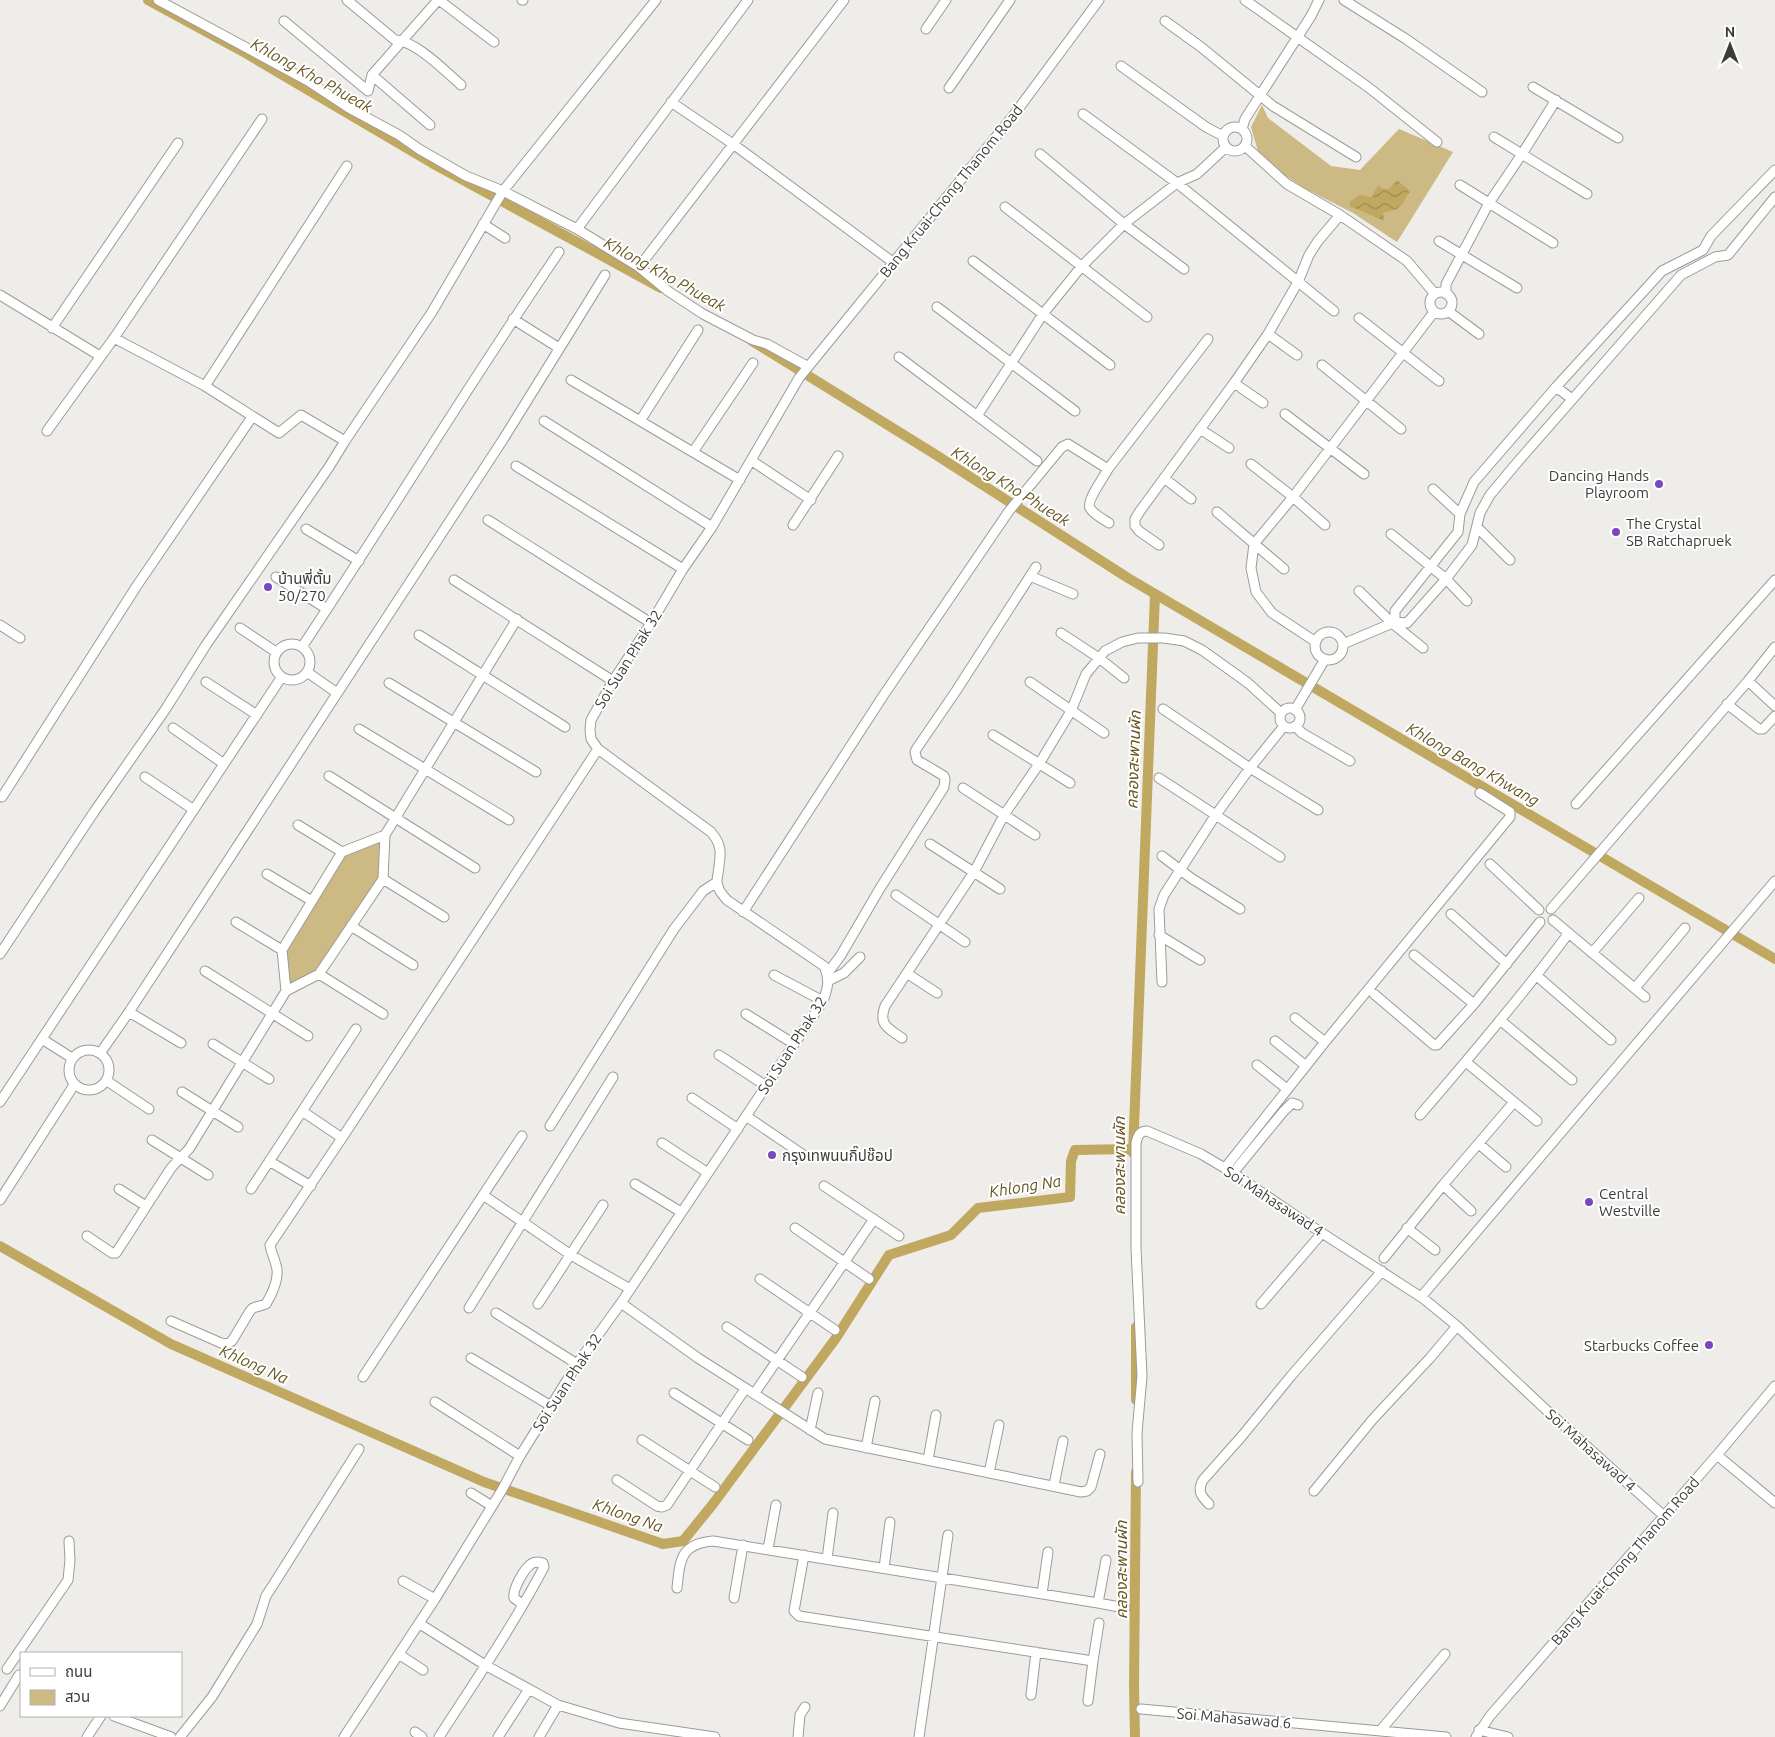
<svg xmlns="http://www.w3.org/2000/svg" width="1775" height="1737" font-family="Ubuntu,'Noto Sans Thai',sans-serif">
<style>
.park{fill:#ccb984}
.water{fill:url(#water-waves)}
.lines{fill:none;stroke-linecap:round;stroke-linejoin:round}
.canal{stroke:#c1a861;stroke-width:10}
.minor-casing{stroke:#9c9b97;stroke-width:11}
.minor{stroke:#fff;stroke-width:9}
.poi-dot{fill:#7b46bd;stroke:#fff;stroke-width:2}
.labels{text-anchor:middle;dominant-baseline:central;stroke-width:4;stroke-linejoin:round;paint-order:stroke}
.street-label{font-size:15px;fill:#3d3c3a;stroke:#fff}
.poi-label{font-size:15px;fill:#3d3c3a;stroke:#fff;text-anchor:start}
.water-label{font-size:16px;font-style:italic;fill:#685620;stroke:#fff}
</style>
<defs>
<pattern id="water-waves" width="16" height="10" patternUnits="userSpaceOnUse" patternTransform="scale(1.25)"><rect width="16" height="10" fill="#c1a861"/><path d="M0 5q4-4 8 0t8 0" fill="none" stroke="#9e8a51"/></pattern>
</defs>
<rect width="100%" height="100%" fill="#efede9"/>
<path class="park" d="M1262,105l6,13 63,48 29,4 39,-41 54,23 -56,90 -44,-29 -49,-25 -32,-21 -13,-12 -8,-28z
M385,835l-2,44 -64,95 -33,17 -4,-41 60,-98z"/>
<path class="water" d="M1397,180l13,11 -7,12 -6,6 -14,4 1,8 -34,-15v-5l10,-6 12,2 6,-12 5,4h6z"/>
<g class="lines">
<path class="canal" d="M148,0l94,51 190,112 229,125
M752,341l181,112 195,125 647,381
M1133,1153l22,-559
M0,1246l171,98 313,138 179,62 20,-3 30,-37 123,-166 53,-83 62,-20 27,-27 92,-11 1,-36 4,-11 57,-1
M1136,1327v73
M1135,1737l-1,-50 2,-215"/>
<defs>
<path id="minor" d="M158,0l150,81 41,27 50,27 20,14 47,27 37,15 74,38 62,38 29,24 35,23 50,26 14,4 40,22
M347,0l48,40c21,1 50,31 66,45
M439,0l55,42
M522,0h1
M1245,0l123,87 69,55
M1344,0l62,39 76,53
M284,21l84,70 4,-16 66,-75
M1165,21l36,26 72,59 83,51
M926,29l20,-29
M1121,66l85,61 17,9
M372,75l58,50
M1533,87l85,51
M949,88l61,-88
M671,102l62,42 161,119
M1083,114l94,69 157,128
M1223 139a12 12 0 1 1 24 0a12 12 0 1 1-24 0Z
M1242,129l3,-10 66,-103 8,-16
M1494,137l93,57
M1245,146l42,38 53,31 67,46 28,33
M1040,154l84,70 60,45
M1460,185l93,58
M1005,207l142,110
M483,224l22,14
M577,229l171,-229
M1439,241l78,47
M973,261l137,104
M639,267l205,-267
M1430 303a11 11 0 1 1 22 0a11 11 0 1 1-22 0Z
M1446,294v-10l43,-81 33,-49 34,-54
M0,295l100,61
M937,307l138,104
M1448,311l31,23
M1359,318l80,63
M513,319l46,29
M52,328l126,-185
M1268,334l29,21
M114,338l91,48 74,47 22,-18 44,26
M899,357l138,104
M1322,365l79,64
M571,380l169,100
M1234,383l29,20
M205,386l142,-220
M1556,387l16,12
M1285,414l79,60
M977,416l66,-102 38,-47 43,-43 53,-41 20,-9 29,-27
M544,421l168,106
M640,421l58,-91
M1200,429l29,19
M47,431l67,-93 148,-219
M693,452l60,-89
M752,461l59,39
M1251,464l42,33 32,28
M516,466l167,103
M1108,469c-4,8 -22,32 -18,39 3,6 13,11 19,15
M1164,478l27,21
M1433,489l27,25
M1217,512l67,57
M488,520l163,103
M793,525l45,-69
M1478,528l32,32
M306,529l53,32
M1391,534l55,45 21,22
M1159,545l-20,-14 -4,-5v-7l5,-8 94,-128 34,-49 30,-52 11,-27 9,-14 22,-26
M1030,576l43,18
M276,577l51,32
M454,580l159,101
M1359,591l33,32 31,25
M1395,622v-11l63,-79 2,-18 14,-32 82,-95 106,-116 41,-21 8,-14 64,-66
M0,625l20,13
M240,628l36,24
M1315 646a14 14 0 1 1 28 0a14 14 0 1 1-28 0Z
M1061,633l38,25 25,20
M419,635l146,92
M1316,642l-44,-29 -16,-21 -5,-24 3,-24 39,-47 141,-185
M274 662a18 18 0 1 1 36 0a18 18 0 1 1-36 0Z
M1343,644l52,-22 12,1 39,-44 26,-34 8,-32 10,-18 25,-30 166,-190 34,-18 13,-2 47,-58
M302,647c87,-131 168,-265 257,-395
M307,672l30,21
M1748,681l27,25
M206,682l51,33
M1030,682l74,51
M389,683l147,89
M1727,704l32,25h4l12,-13
M1280 718a10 10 0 1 1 20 0a10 10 0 1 1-20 0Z
M1163,709l87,59 68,42
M1295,710l30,-51
M1295,726l7,7 48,28
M173,728l51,36
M359,729l150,91
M993,735l77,48
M329,776l146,92
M145,777l49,33
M1159,778l121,79
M963,788l72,47
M2,797l134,-210 116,-170
M1576,804l199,-224
M298,825l44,27
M930,844l70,45
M1162,856l29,22 49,31
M1490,864l49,46
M267,874l45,27
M383,879l61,38
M896,895l69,47
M1551,909l197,-228 27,-34
M743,912l140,-216 126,-185 53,-64 6,-3 40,25 100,-130
M1451,914l56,50
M1553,920l92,77
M236,922l46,28
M351,926l62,39
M1159,935l41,25
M1592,953l47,-55
M0,954l94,-142 71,-102 41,-65 123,-178 16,-26 87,-129 71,-121 153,-191
M1414,955l60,49
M205,971l103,65
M319,974l64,40
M827,974l14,-19 38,-65 65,-103 1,-8 -1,-3 -27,-16 -2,-8 2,-4 39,-57 80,-124
M908,974l29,19
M774,975l49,26
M1537,976l74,64
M828,981l16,-8 16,-16
M1162,982l-3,-73 5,-14 51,-79 35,-48 34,-42
M1635,988l50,-60
M286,991l-4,-41 60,-98 43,-17
M1374,994l60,51h3l37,-41 66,-82
M129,1012l52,31
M746,1014l48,30
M1500,1020l72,60
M902,1038c-14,-10 -24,-13 -17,-32l89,-134 30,-57 35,-51 32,-53 15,-37 19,-23 17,-9 16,-4h26l20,3 18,9 46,33 33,30
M42,1039l30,19
M1275,1041l31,25
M1325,1042l185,-225v-5l-30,-19
M213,1044l56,35
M69 1070a20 20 0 1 1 40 0a20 20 0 1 1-40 0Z
M101,1052l28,-40 375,-574 101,-163
M719,1055l47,31
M1466,1062l71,59
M1257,1065l30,24
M107,1081l42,28
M182,1092l56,35
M692,1098l46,31
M0,1102l281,-424
M302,1111l40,27
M1420,1115c51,-59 102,-119 148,-181
M746,1116l56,38
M550,1126l124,-197 29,-38 14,-9
M152,1140l56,35
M662,1143l46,30
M1479,1144l27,23
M269,1161l42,25
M1225,1168l100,-126 -30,-24
M1233,1173l50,-61 9,-9 6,2
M635,1184l46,28
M1443,1185l28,26
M824,1186l75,50
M119,1189l27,17
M251,1189l105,-160
M483,1195l88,60 59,34
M0,1200l74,-115
M795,1228l74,51
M1407,1228l28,22
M87,1236l25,17h4l55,-85 18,-19 97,-158 33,-17 64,-95 2,-44 132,-216
M1384,1258l59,-73 71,-83
M760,1279l75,51
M1421,1297l354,-416
M621,1303l77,55 127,81 256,53 6,-1 4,-4 9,-33
M538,1304l65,-99
M1261,1304l61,-71
M469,1308l144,-231
M496,1313l81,51
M171,1321l50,22 6,1 5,-3 18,-30 3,-3 13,-4c6,-10 14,-27 10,-39 -2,-8 -5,-13 -6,-20l72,-107 256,-389
M727,1327l75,50
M471,1358l80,48
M363,1377l159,-241
M674,1393l74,47
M754,1394l120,-175
M435,1402l85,54
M810,1430l8,-37
M642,1440l73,47
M866,1448l9,-47
M1717,1455l58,48
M928,1460l8,-45
M989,1473l10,-48
M617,1480l40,26 5,1 5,-2 78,-116
M1138,1482l-1,-49 5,-57 -6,-128v-105c2,-7 3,-12 11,-12l54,23 32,19 72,49 119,77 33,27 85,80 122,110
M1054,1485l9,-44
M1314,1491l59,-72 57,-61 27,-32
M471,1493l21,13
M1209,1504c-8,-8 -12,-13 -6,-24l39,-44 49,-60 91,-105
M768,1549l8,-44
M804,1555l-10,56 5,5 294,45 -5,40
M827,1559l6,-46
M884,1568l6,-46
M403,1581l32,18
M677,1588c3,-28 3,-44 36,-47l385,62 8,-43
M1042,1594l6,-42
M734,1598l9,-53
M1098,1603l27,5
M420,1624l65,41 73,40 61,18 96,14
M400,1655l23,15
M1093,1661l6,-38
M7,1669l61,-89 2,-20 -1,-19
M1031,1695l5,-43
M0,1706l19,-31
M1141,1709l305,28
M114,1716l57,21
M1479,1730l29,7
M1380,1731l65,-77
M415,1732l7,5
M87,1737l14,-21
M180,1737l32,-40 45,-73 9,-28 9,-14 84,-133
M344,1737l91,-138 67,-109 18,-34 57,-92 44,-61 202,-302c5,-13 7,-22 1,-35l-97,-66c-3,-4 -8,-8 -9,-14 -2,-4 -1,-7 0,-12 2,-18 6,-27 -7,-42l-113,-83 -7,-10 -1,-9 1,-10 22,-39 38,-58 32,-54 29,-42 87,-149 214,-262 86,-116
M439,1737c36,-56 74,-111 105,-170l-1,-4c-4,-1 -8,-2 -12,1 -7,5 -19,26 -17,34l8,6
M498,1737l31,-48
M539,1737l19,-32
M798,1737l2,-22 5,-8
M919,1737l29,-202
M1476,1737l14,-21 227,-261 58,-69"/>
</defs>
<use href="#minor" class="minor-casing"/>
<use href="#minor" class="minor"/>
</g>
<g class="poi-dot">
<circle cx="1659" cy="484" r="5"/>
<circle cx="1616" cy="532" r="5"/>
<circle cx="268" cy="587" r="5"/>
<circle cx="772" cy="1155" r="5"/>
<circle cx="1589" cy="1202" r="5"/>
<circle cx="1709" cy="1345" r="5"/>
</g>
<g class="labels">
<g class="street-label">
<text transform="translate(951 191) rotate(-51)">Bang Kruai-Chong Thanom Road</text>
<text transform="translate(628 659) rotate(-58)">Soi Suan Phak 32</text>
<text transform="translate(792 1045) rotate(-57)">Soi Suan Phak 32</text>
<text transform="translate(1274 1201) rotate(33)">Soi Mahasawad 4</text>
<text transform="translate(567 1382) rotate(-57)">Soi Suan Phak 32</text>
<text transform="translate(1591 1450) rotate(42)">Soi Mahasawad 4</text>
<text transform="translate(1625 1561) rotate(-49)">Bang Kruai-Chong Thanom Road</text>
<text transform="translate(1234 1718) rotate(5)">Soi Mahasawad 6</text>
</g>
<g class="poi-label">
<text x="1649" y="475" text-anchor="end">Dancing Hands<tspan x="1649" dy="17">Playroom</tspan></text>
<text x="1626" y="523">The Crystal<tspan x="1626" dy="17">SB Ratchapruek</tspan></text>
<text x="278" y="578">บ้านพี่ตั้ม<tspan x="278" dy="17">50/270</tspan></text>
<text x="782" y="1155">กรุงเทพนนกิ๊ปช๊อป</text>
<text x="1599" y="1193">Central<tspan x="1599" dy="17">Westville</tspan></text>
<text x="1699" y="1345" text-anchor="end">Starbucks Coffee</text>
</g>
<g class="water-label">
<text transform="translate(312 75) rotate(29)">Khlong Kho Phueak</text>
<text transform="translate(665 274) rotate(29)">Khlong Kho Phueak</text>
<text transform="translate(1011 486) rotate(32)">Khlong Kho Phueak</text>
<text transform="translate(1133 760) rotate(-88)">คลองสะพานผัก</text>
<text transform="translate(1473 764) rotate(30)">Khlong Bang Khwang</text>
<text transform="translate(1119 1166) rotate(-90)">คลองสะพานผัก</text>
<text transform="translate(1025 1186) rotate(-9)">Khlong Na</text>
<text transform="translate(254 1364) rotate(24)">Khlong Na</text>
<text transform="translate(628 1515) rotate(19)">Khlong Na</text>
<text transform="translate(1121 1570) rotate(-90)">คลองสะพานผัก</text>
</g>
</g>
<rect x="20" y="1652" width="162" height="65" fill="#ffffff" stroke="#b1b1b0"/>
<rect x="30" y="1668" width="25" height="8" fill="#ffffff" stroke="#b1b1b0"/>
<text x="65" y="1677" font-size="15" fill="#3d3c3a">ถนน</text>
<rect x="30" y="1690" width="25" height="15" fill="#ccb984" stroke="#b1b1b0"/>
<text x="65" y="1702" font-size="15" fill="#3d3c3a">สวน</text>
<g transform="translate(1730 45)" stroke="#ffffff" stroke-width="4" paint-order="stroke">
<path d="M0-4L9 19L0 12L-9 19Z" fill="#3d3c3a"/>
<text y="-8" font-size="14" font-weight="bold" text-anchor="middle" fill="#3d3c3a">N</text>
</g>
</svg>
